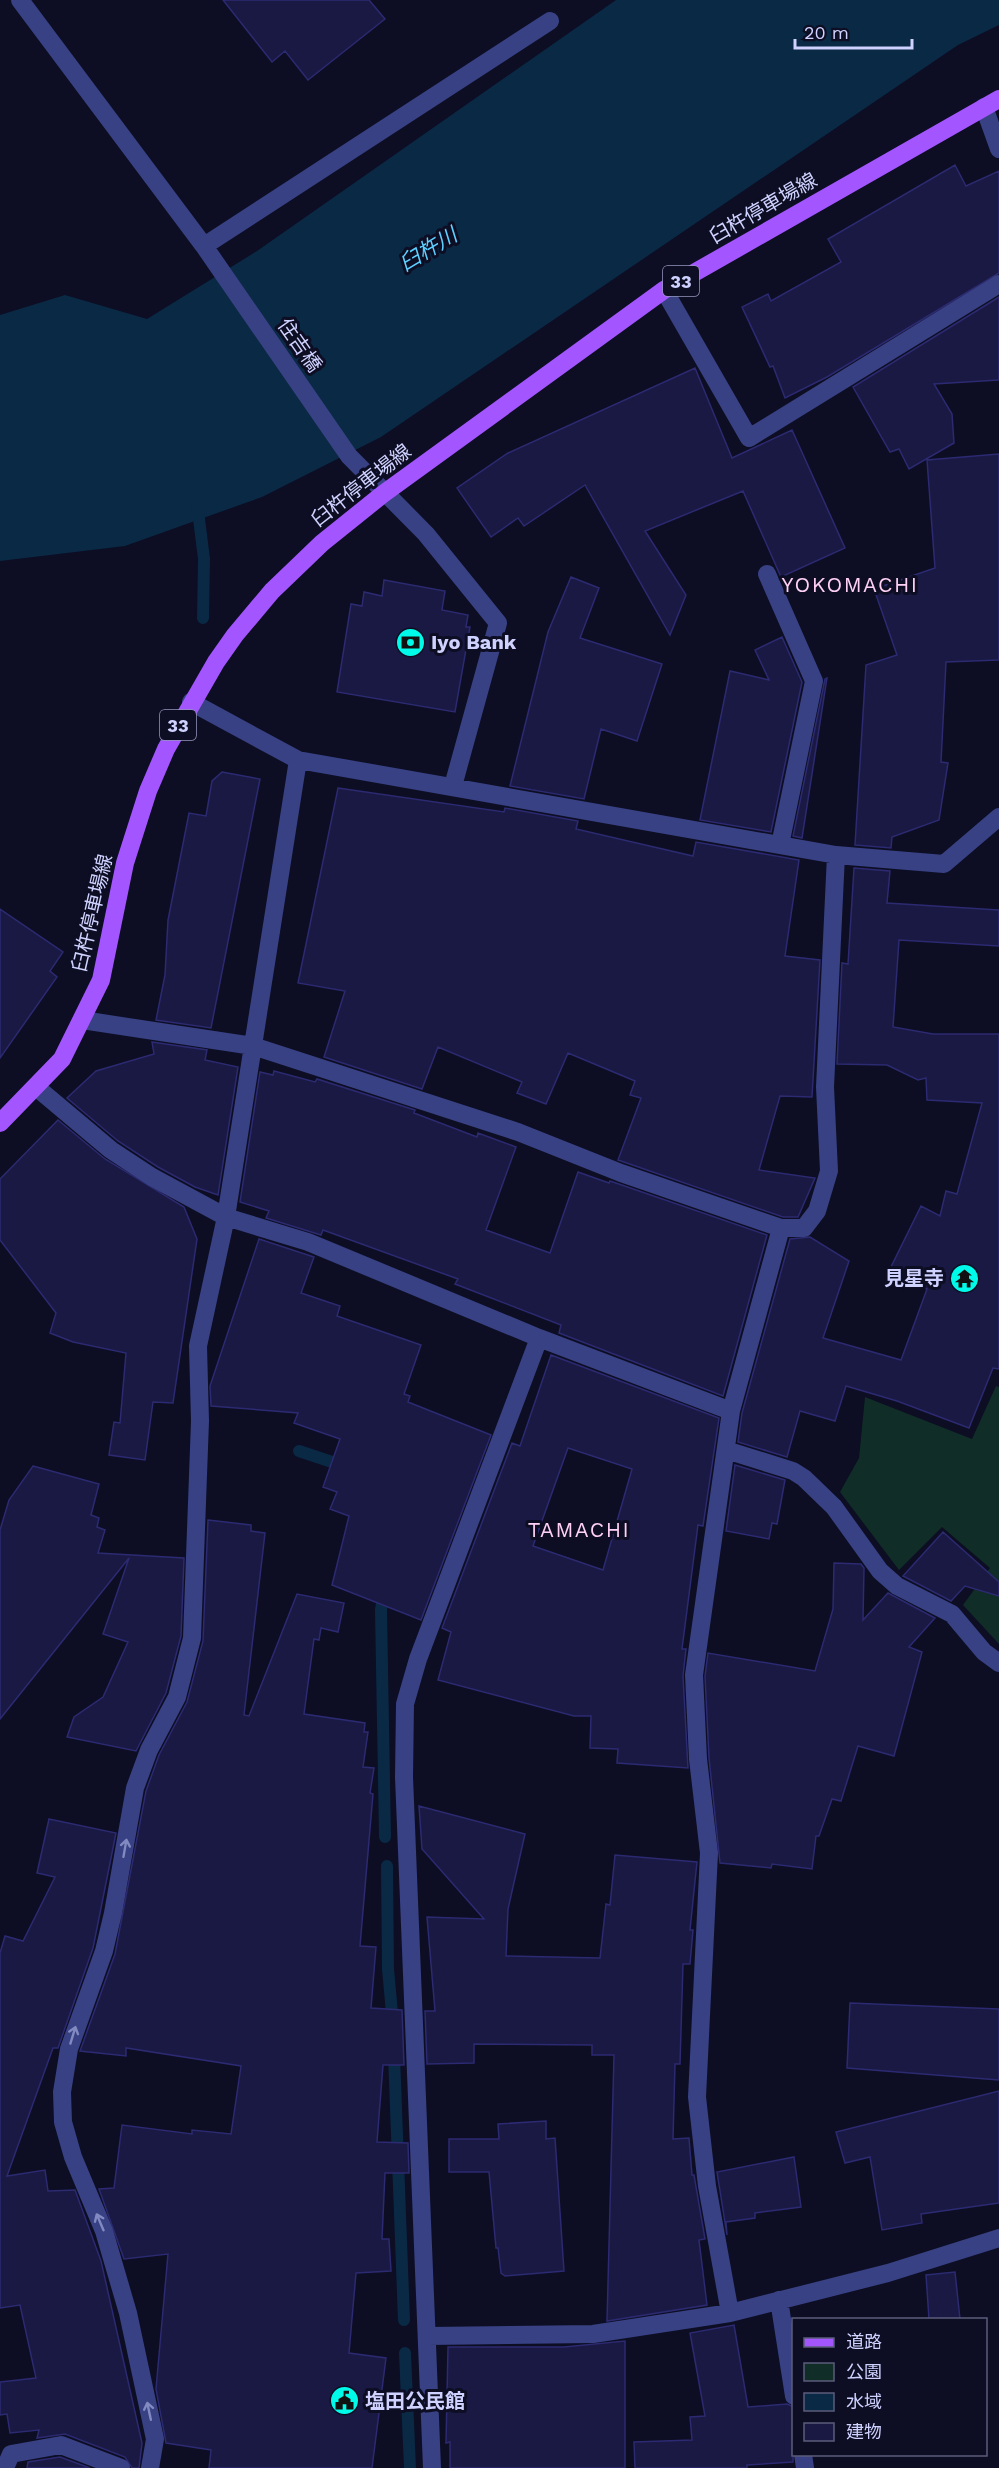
<svg xmlns="http://www.w3.org/2000/svg" width="999" height="2468" font-family="'Work Sans','Noto Sans JP',sans-serif">
<style>
.green{fill:#102d27}
.water{fill:#0a2945}
.lines{fill:none;stroke-linecap:round;stroke-linejoin:round}
.stream{stroke:#0a2945;stroke-width:12}
.building{fill:#1a1944;stroke:#2c2a71;stroke-width:1.5;fill-rule:evenodd}
.minor{stroke:#374183;stroke-width:18}
.major{stroke:#a356ff;stroke-width:18}
.oneway{stroke:#838ac1}
.labels{text-anchor:middle;dominant-baseline:central;stroke-width:6;stroke-linejoin:round;paint-order:stroke}
.shield{fill:#0d0d23;stroke:#9597bd;stroke-width:1.5}
.shield-label{font-size:18px;font-weight:bold;fill:#cfd2ff}
.street-label{font-size:20px;fill:#cfd2ff;stroke:#0d0d23}
.poi-label{font-size:20px;font-weight:bold;fill:#cfd2ff;stroke:#0d0d23;text-anchor:start}
.water-label{font-size:21px;font-style:italic;fill:#5dcfff;stroke:#0d0d23}
.neighbourhood-label{font-size:21px;letter-spacing:1.5px;fill:#ffd1f6;stroke:#0d0d23}
</style>
<rect width="100%" height="100%" fill="#0d0d23"/>
<path class="green" d="M996,1386l3,1v257l-36,-39 27,-37 -48,-41 -43,43 -59,-78 19,-34 6,-61 107,42z"/>
<path class="water" d="M616,0h383v25l-41,20 -577,392 -119,60 -137,49 -125,15v-246l65,-20 82,24 110,-68z"/>
<g class="lines">
<path class="stream" d="M197,503l7,56 -1,59
M299,1451l48,16
M384,1590l-3,20 4,227
M387,1866l1,103 5,55
M394,2055l10,265
M405,2353l5,115"/>
</g>
<path class="building" d="M223,0h146l16,19 -77,61 -23,-29 -13,11z
M955,165l11,21 33,-15v102l-172,104 -42,21 -12,-32 -3,1 -28,-60 26,-13 3,7 70,-39 -13,-23z
M999,297v83l-65,4 18,30 2,29 -45,26 -10,-20 -9,3 -37,-65z
M695,368l37,90 60,-28 53,118 -64,29 -38,-86 -98,40 41,64 -16,40 -85,-150 -61,41 -6,-8 -27,19 -34,-49 51,-35z
M999,454v206l-53,2 -5,100 7,1 -9,57 -47,17 -1,11 -36,-3 11,-180 31,-10 -23,-66 61,-21 -8,-108z
M571,577l28,11 -19,50 82,26 -25,77 -36,-12 -17,70 -74,-13 38,-154z
M384,580l61,11 -3,19 26,5 -2,12h4l-15,85 -118,-20 14,-88 11,2 2,-14 18,4z
M782,637l20,45 -31,150 -71,-12 30,-149 39,9 -14,-30z
M827,678l-25,160 -9,-2 32,-157z
M222,772l38,7 -49,249 -55,-8 9,-45 3,-55 21,-107 17,3 6,-35z
M338,788l166,24 1,-4 73,13 -2,8 117,27 3,-14 103,18 -14,96 35,4 -8,137 -32,-1 -21,74 56,8 -17,39h-15l-165,-57 23,-62 -11,-3 5,-14 -67,-28 -22,51 -29,-11 5,-11 -84,-35 -16,42 -98,-32 21,-66 -47,-8z
M854,868l36,3 -3,32 112,7v36l-100,-6 -6,87 40,7h66v335l-6,-1 -24,60 -72,-27 -51,-15 -11,35 -35,-10 -13,46 -49,-15 4,-29 48,-174 20,-2 39,24 -26,77 78,22 26,-71 -38,-18 32,-65 19,10 6,-25 11,3 25,-91 -55,-3 -1,-22 -8,2 -31,-15 -50,-1 5,-101 6,1z
M0,909l63,43 -13,19 7,6 -57,81z
M152,1042l55,8 -2,10 33,7 -20,128 -23,-8 -37,-20 -40,-26 -51,-43 29,-27 58,-17z
M274,1071l41,11 2,-3 98,31 -1,3 63,24 1,-4 38,14 -30,83 64,23 28,-81 31,11 1,-2 157,54 -44,161 -164,-63 2,-8 -106,-41 3,-5 -135,-49 -2,5 -55,-17 3,-7 -29,-9 20,-130 13,3z
M58,1120l47,39 79,48 13,32 -24,164 -20,-1 -8,58 -36,-5 5,-33 6,1 6,-70 -53,-11 -23,-9 6,-20 -56,-73v-61z
M259,1239l55,18 -13,36 39,13 -3,10 84,29 -17,49 6,2 -2,6 83,33 -70,185 -89,-35 17,-69 -19,-7 7,-17 -14,-5 17,-48 -46,-16 4,-10 -87,-7 -1,-20z
M551,1355l168,63 -16,108 -5,-1 -16,124h4l-3,27 5,92 -71,-5 1,-14 -28,-1 1,-32h-17l-136,-36 13,-48 -9,-4 70,-185 8,3zM568,1448l64,21 -29,101 -70,-24z
M735,1465l50,15 -8,44 -5,-1 -3,16 -43,-8z
M33,1466l66,18 -8,31 8,3 -2,9 8,3 -7,23 86,5 -3,78 -15,57 -30,58 -69,-14 7,-20 29,-20 25,-55 -25,-8 26,-76 -129,161v-189l9,-30z
M208,1520l43,5v6l14,2 -21,182 5,1 48,-122 47,9 -6,29 -17,-4 -2,12 -5,-1 -10,75 61,9 -1,9h4l-5,35 11,1 -4,25 3,1 -13,152 16,1 -5,61 31,2 2,55h-21l-6,77 31,1 1,30h-24l-3,66h7l2,32 -35,2 -7,80 37,5 -14,110h-163l2,-18 -45,-7 -10,-54 12,-135 -44,5 -25,-70 15,-1 8,-63 70,9v-4l39,4 10,-68 -115,-18v8l-46,-5 35,-97 31,-163 13,-36 28,-53 16,-61z
M943,1532l56,50v14l-34,-10 -14,15 -48,-25z
M834,1563l27,1 3,4 -1,52 25,-27 47,25 -26,29 13,5 -28,104 -36,-10 -17,55 -9,-2 -13,37h-3l-4,33 -40,-5 -1,4 -51,-5 -11,-105 -4,-82 3,-23 107,18 18,-62z
M419,1806l106,28 -17,75 -2,47 94,2 6,-54 4,1 5,-50 82,7 -7,68h3l-3,34h-7l-3,100h-5l-2,75 16,-1 3,37h2l11,64 -6,1 8,65 -100,16 7,-266h-22v-10l-118,-1v19l-47,1 -2,-53h10l-8,-94 57,2 -62,-70z
M49,1819l67,14 -23,115 -35,100h-5l-46,128 38,-6 3,21 27,-1 26,71 41,182 -3,25h-7l-7,-11 -60,-23 -28,4 2,-8 -29,3 -3,-19 -7,1v-33l36,-4 -16,-73 -20,3v-355l5,-17 18,5 32,-64 -18,-4z
M850,2003l149,6v71l-152,-12z
M999,2091v112l-78,11 1,9 -40,7 -12,-73 -25,6 -9,-31z
M546,2121v18l9,-1 9,133 -59,5 -4,-3 -3,-25h-2l-7,-76h-40v-33h50l-1,-15z
M794,2157l7,50 -46,6v5l-29,4 1,13 -10,-63z
M955,2272l5,47h-31l-3,-44z
M734,2325l14,82 39,-3 7,3 -1,55 -46,3v3h-112l-1,-26 58,-2 -2,-23 15,-1 -15,-83z
M625,2341v127h-175v-26l-4,1 2,-96h116z
M60,2457l30,11h-63l1,-6z"/>
<g class="lines">
<path class="minor" d="M20,0l184,246 145,210 77,78 72,89 -45,163
M984,107l15,42
M204,246l346,-225
M664,290l85,148 250,-154
M767,574l47,107 -34,164
M191,702l107,58 538,95 108,9 55,-47
M82,1020l171,26 265,86 103,41 160,55h23l13,-17 12,-40 -4,-84 11,-232
M36,1087l75,63 41,27 74,40 82,25 231,96 192,73
M726,1450l67,21 11,7 30,29 46,64 17,15 55,28 32,38 15,11
M779,2300l15,96
M730,2313l-23,-127 -10,-89 12,-244 -11,-94 -4,-84 37,-264 50,-183
M428,2336l165,-2 137,-21 158,-40 111,-35
M803,2454l2,14
M5,2468l6,-14 50,-9 60,23
M150,2468l5,-29 -27,-126 -24,-82 -31,-74 -10,-35 -1,-30 7,-43 35,-98 9,-38 22,-125 14,-38 28,-53 15,-59 8,-217 -2,-75 28,-129 72,-457
M432,2468l-28,-691 1,-73 13,-45 121,-321"/>
<path class="major" d="M0,1123l62,-64 39,-79 24,-117 23,-72 18,-42 50,-87 19,-27 37,-44 50,-48 61,-49 281,-204 335,-191"/>
</g>
<defs><path id="oneway-shaft" d="M-6 0H5M1.5-3L5.5 0L1.5 3" fill="none" stroke-width="1.6" stroke-linecap="round" stroke-linejoin="round" transform="scale(1.5)"/></defs>
<g class="oneway">
<use href="#oneway-shaft" transform="translate(125 1848) rotate(-80)"/>
<use href="#oneway-shaft" transform="translate(73 2035) rotate(-73)"/>
<use href="#oneway-shaft" transform="translate(100 2222) rotate(-113)"/>
<use href="#oneway-shaft" transform="translate(149 2411) rotate(-102)"/>
</g>
<defs>
<symbol id="bank-disc" viewBox="-11 -11 22 22"><circle r="9.5" fill="#00fae9" stroke="#0d0d23"/><path d="M-6-4H6V4H-6ZM0-2.3a2.3 2.3 0 1 0 0 4.6a2.3 2.3 0 1 0 0-4.6Z" fill="#111"/></symbol>
<symbol id="temple-disc" viewBox="-11 -11 22 22"><circle r="9.5" fill="#00fae9" stroke="#0d0d23"/><path d="M0-6L5-2H3V0L6.5 2.5H4V6H1.5V3h-3V6H-4V2.5H-6.5L-3 0V-2H-5Z" fill="#111"/></symbol>
<symbol id="civic-disc" viewBox="-11 -11 22 22"><circle r="9.5" fill="#00fae9" stroke="#0d0d23"/><path d="M-.6-6.5H3V-4.5H.6V-3L4-1V1h2V6H-6V1h2V-1L-.6-3ZM-1.2 2.5V6h2.4V2.5Z" fill="#111"/></symbol>
</defs>
<g fill-rule="evenodd">
<use href="#bank-disc" x="394" y="626" width="33" height="33"/>
<use href="#temple-disc" x="948" y="1262" width="33" height="33"/>
<use href="#civic-disc" x="328" y="2384" width="33" height="33"/>
</g>
<g class="labels">
<g class="shield">
<rect x="663" y="266" width="36" height="30" rx="4.5"/>
<rect x="160" y="710" width="36" height="30" rx="4.5"/>
</g>
<g class="shield-label">
<text x="681" y="281">33</text>
<text x="178" y="725">33</text>
</g>
<g class="street-label">
<text transform="translate(763 208) rotate(-30)">臼杵停車場線</text>
<text transform="translate(300 345) rotate(55)">住吉橋</text>
<text transform="translate(361 485) rotate(-38)">臼杵停車場線</text>
<text transform="translate(92 913) rotate(-77)">臼杵停車場線</text>
</g>
<g class="poi-label">
<text x="431" y="642">Iyo Bank</text>
<text x="944" y="1278" text-anchor="end">見星寺</text>
<text x="365" y="2401">塩田公民館</text>
</g>
<g class="water-label">
<text transform="translate(428 249) rotate(-31)">臼杵川</text>
</g>
<g class="neighbourhood-label">
<text x="850" y="584">YOKOMACHI</text>
<text x="579" y="1529">TAMACHI</text>
</g>
</g>
<rect x="792" y="2318" width="195" height="138" fill="#0d0d23" stroke="#5b5c7b" stroke-width="1.5"/>
<rect x="804" y="2338" width="30" height="9" fill="#a356ff" stroke="#5b5c7b" stroke-width="1.5"/>
<text x="846" y="2348" font-size="18" fill="#cfd2ff">道路</text>
<rect x="804" y="2363" width="30" height="18" fill="#102d27" stroke="#5b5c7b" stroke-width="1.5"/>
<text x="846" y="2378" font-size="18" fill="#cfd2ff">公園</text>
<rect x="804" y="2393" width="30" height="18" fill="#0a2945" stroke="#5b5c7b" stroke-width="1.5"/>
<text x="846" y="2408" font-size="18" fill="#cfd2ff">水域</text>
<rect x="804" y="2423" width="30" height="18" fill="#1a1944" stroke="#5b5c7b" stroke-width="1.5"/>
<text x="846" y="2438" font-size="18" fill="#cfd2ff">建物</text>
<path d="M795 39v9h117v-9" fill="none" stroke="#cfd2ff" stroke-width="3"/>
<text x="804" y="39" font-size="18" fill="#cfd2ff" stroke="#0d0d23" stroke-width="4.5" paint-order="stroke">20 m</text>
</svg>
